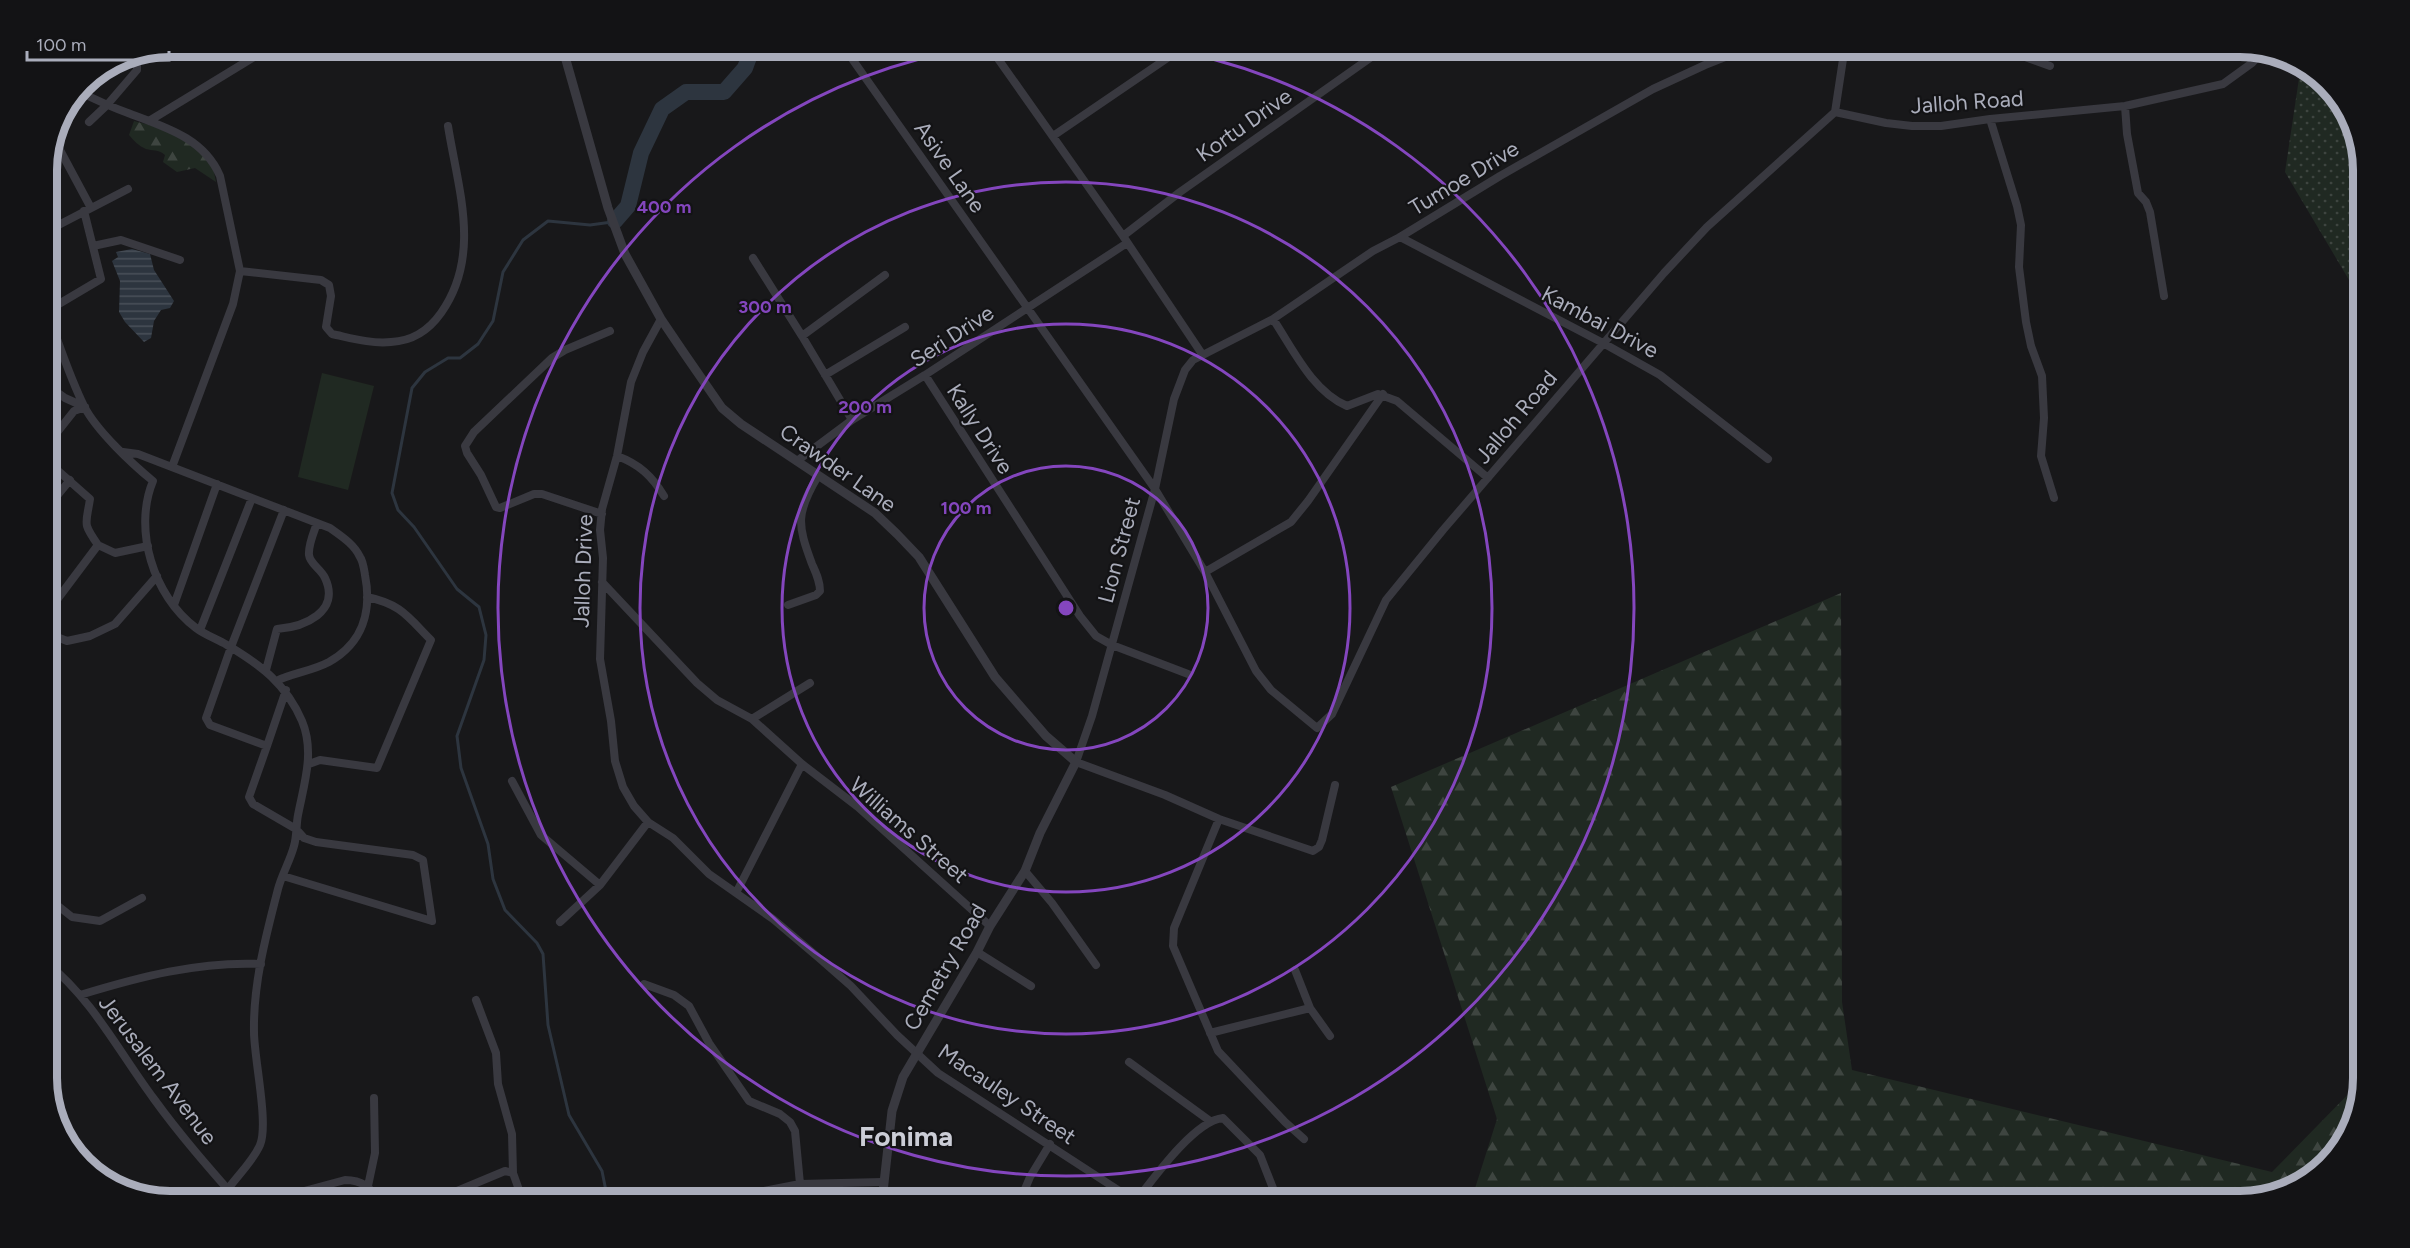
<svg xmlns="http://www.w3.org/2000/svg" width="2410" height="1248" font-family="Figtree,sans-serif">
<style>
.grass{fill:url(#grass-dots)}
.forest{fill:url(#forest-firs)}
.pitch{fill:#202922}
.water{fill:url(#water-rules)}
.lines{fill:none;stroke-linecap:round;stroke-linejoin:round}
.stream{stroke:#2d353f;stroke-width:3}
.river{stroke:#2d353f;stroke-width:16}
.minor{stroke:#393940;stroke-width:8}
.tertiary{stroke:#393940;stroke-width:9}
.ring{fill:none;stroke:#8446be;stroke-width:3}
.labels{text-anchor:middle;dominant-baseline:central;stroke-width:4.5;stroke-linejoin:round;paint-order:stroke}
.street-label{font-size:22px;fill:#aaadbb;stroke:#131315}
.district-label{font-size:28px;font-weight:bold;fill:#cbcdd6;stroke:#131315}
.rim{fill:none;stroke:#aaadbb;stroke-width:8}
.centre{fill:#8446be;stroke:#131315;stroke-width:3}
.ring-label{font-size:18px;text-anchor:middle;font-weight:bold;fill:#8446be;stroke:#131315;stroke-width:4.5;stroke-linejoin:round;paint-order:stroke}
</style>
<defs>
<pattern id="grass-dots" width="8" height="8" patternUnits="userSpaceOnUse" patternTransform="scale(1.5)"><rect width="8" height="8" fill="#202922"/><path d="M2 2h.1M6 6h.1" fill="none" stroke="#3e4540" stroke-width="1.8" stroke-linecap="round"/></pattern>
<pattern id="forest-firs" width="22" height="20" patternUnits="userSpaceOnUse" patternTransform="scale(1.5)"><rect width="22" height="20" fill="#202922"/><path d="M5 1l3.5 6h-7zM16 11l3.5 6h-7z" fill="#3e4540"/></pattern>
<pattern id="water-rules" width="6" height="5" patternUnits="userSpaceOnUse" patternTransform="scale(1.5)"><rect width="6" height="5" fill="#2d353f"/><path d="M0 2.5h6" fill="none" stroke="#495059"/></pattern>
</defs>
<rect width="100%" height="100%" fill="#18181a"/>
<path class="grass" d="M2301,65l42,37 20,61v135l-11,-13 -67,-113z"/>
<path class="forest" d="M134,121c41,11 75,10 82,61l-21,-14 -18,4 -14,-10 2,-7c-7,-6 -12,-4 -19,-6 -7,-3 -12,-8 -17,-14z
M1841,593l1,409 10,68 420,102 91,-93 -12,54 -43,48 -68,20h-769l26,-82 -106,-332z"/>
<path class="pitch" d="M322,373l52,13 -26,104 -50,-13z"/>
<path class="water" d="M132,249l18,5 4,16 20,31 -4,7 -9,2 -7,11 -3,17 -7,4 -19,-20 -6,-10 1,-31 -8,-20 6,-4 -2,-5z"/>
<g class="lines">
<path class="stream" d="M608,1201l-6,-30 -33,-56 -21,-90 -5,-71 -6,-11 -32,-33 -12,-31 -5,-35 -27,-76 -4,-32 27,-76 2,-25 -7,-28 -22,-18 -43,-62 -16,-17 -6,-17 20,-105 13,-16 23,-14h12l18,-14 15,-23 10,-49 20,-32 25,-19 42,4 22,-3"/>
<path class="river" d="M615,221l13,-15 13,-53 21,-44 24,-17h38l21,-24 8,-22"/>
<path class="minor" d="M843,46l312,443 50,83 51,99 15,19 46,38 15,-14 54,-114 57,-70 221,-257 43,-46 128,-115
M989,46l134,190 79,118
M1995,46l55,20
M78,91c16,8 33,16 50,22 37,14 76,25 92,63l20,95 81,9 8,5 2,11 -5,31 6,7c19,4 39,10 59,8 21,-1 38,-12 50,-29 41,-58 17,-124 7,-187
M2125,106l2,28 11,59 8,9 4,10 14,84
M1835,112l51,11 26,3h29l49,-7 135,-13 98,-22 29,-21 10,-11
M1835,112l10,-66
M1990,119l27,87 4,19 -2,42 7,55 5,24 11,30 2,42 -3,38 13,42
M149,121l123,-75
M89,122l18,-17 30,-35v-7l-6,-9
M1053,136l132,-90
M53,137l38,71
M47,231l81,-42
M1123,236l57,-44 207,-146
M1400,237l203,106 57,32 108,84
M93,246l28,-6 59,20
M753,258l49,78
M47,311l54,-32 -17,-68
M47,312c12,31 22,64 37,94 12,24 48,58 69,75 -20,48 0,115 43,147 9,7 21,11 31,17 34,20 59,39 75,76 13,31 2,63 -4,94 -2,10 -1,21 -4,31 -4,15 -12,28 -16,43 -12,46 -25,95 -24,143 0,26 15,92 6,113 -7,16 -22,30 -32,44
M661,319l-18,33 -12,30 -14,74 -15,53 -2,21 3,28 -3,101 11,62 4,40 8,26 11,19 14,16 25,16 36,36 64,45 46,39 32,28 46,49 41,38 197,128
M1273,319c20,30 39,72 74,87l31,-12 19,7 91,77
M825,375l80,-48
M925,375l155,241 16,20 16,9 76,29
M47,385l18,13 20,9
M852,420l-50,-84 83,-61
M47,445l27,-34 11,-4
M123,452l15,2 192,74c11,8 24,16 30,29 3,4 4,12 5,18 7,36 -2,68 -36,87 -17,9 -36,11 -53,19
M617,456c22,8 35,20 47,40
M47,461l43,38c-4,26 -8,23 8,46
M797,461l55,-41 73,-45 202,-132
M172,467l61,-163 7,-33
M47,508l23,-28
M284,510l-53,137 -25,71 4,7 57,21 19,-56
M602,514l-60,-20h-8l-34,14 -4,-1 -15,-32 -14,-22 -2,-7 9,-14 78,-74 13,-8 45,-19
M1205,572l86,-50 17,-21 75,-107
M602,582l95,101 20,17 35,19 50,45 56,43 132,119
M47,605l9,-4 42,-56 17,8 33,-7
M174,605l43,-121
M788,605l28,-10 4,-4c0,-10 -4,-18 -8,-27 -15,-40 -16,-51 6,-88
M200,630l52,-132
M47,633l20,8 23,-5 25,-12 42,-48
M266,670l11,-41c27,-2 64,-17 48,-51 -4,-9 -15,-14 -16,-23 -1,-10 5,-23 8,-32
M752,719l58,-36
M267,746l-18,51 4,7 43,25 8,9 12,4 97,13 10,5 9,61 -149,-45
M309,764l11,-4 57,8 54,-128c-23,-23 -30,-36 -64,-43
M512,781l29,54 59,50
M1335,785l-13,55 -3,7 -6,4 -94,-32 -54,-24 -89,-33 16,-46 63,-227 19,-90 11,-29 8,-10 80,-41 100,-68 27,-14 100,-61 153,-87 52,-24 48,-19
M1219,819l-45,109 -1,18 45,105 67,71 19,17
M47,870l5,-18
M1025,871l27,32 44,62
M736,893l66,-129
M47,897l25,20 28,4 42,-23
M560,922l40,-37 48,-63
M977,952l54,34
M47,963c46,37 72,89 107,136 26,36 55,69 84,102
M1295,970l15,38 20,28
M644,984l30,11 15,11 20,37 40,58 31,13 10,8 5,9 5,53
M80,995c59,-18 119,-34 181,-31
M476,1000l20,53 2,31 14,50 1,39
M1210,1033l100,-25
M1129,1062l81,59
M368,1186l7,-33 -1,-55
M267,1201l78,-21c18,0 25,8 35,21
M433,1201l72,-30 8,2 10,28
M711,1201l89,-17 82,-2
M1020,1201l10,-24 20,-33
M1136,1201c17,-22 58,-80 87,-83l37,37 18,46"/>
<path class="tertiary" d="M562,46l46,162 17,46 36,65 23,34 38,55 19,16 134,89 22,21 22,23 76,120 51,59 30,26 -36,71 -15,38 -35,55 -13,26 -74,125 -11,34 -10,90"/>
</g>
<g class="ring">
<circle cx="1066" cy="608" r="142"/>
<circle cx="1066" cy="608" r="284"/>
<circle cx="1066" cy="608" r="426"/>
<path d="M1155 47A568 568 0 1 1 977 47"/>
</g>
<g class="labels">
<g class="street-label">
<text transform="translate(1967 102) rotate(-4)">Jalloh Road</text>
<text transform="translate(1244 125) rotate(-35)">Kortu Drive</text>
<text transform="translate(950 167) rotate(55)">Asive Lane</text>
<text transform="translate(1464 178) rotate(-31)">Tumoe Drive</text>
<text transform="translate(1600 322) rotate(28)">Kambai Drive</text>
<text transform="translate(952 336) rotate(-33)">Seri Drive</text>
<text transform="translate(1516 417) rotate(-50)">Jalloh Road</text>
<text transform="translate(980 429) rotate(57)">Kally Drive</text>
<text transform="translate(838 468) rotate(35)">Crawder Lane</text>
<text transform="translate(1119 550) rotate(-75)">Lion Street</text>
<text transform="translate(583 571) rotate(-88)">Jalloh Drive</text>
<text transform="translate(909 830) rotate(41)">Williams Street</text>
<text transform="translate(945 967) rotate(-60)">Cemetry Road</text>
<text transform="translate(158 1070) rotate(53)">Jerusalem Avenue</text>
<text transform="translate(1007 1094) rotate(34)">Macauley Street</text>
</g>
<g class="district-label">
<text x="906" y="1136">Fonima</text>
</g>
</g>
<path d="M0 0H2410V1248H0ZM170 57H2240A113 113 0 0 1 2353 170V1078A113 113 0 0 1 2240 1191H170A113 113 0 0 1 57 1078V170A113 113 0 0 1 170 57Z" fill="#131315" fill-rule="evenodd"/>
<path class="rim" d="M170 57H2240A113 113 0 0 1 2353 170V1078A113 113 0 0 1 2240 1191H170A113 113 0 0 1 57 1078V170A113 113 0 0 1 170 57Z"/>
<circle cx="1066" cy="608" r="9" class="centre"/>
<g class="ring-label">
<text x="664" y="213">400 m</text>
<text x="765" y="313">300 m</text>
<text x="865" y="413">200 m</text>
<text x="966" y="514">100 m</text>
</g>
<path d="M27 51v9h142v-9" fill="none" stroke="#aaadbb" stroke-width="3"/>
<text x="36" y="51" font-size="18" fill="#aaadbb" stroke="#131315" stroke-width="4.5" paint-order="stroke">100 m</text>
</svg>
